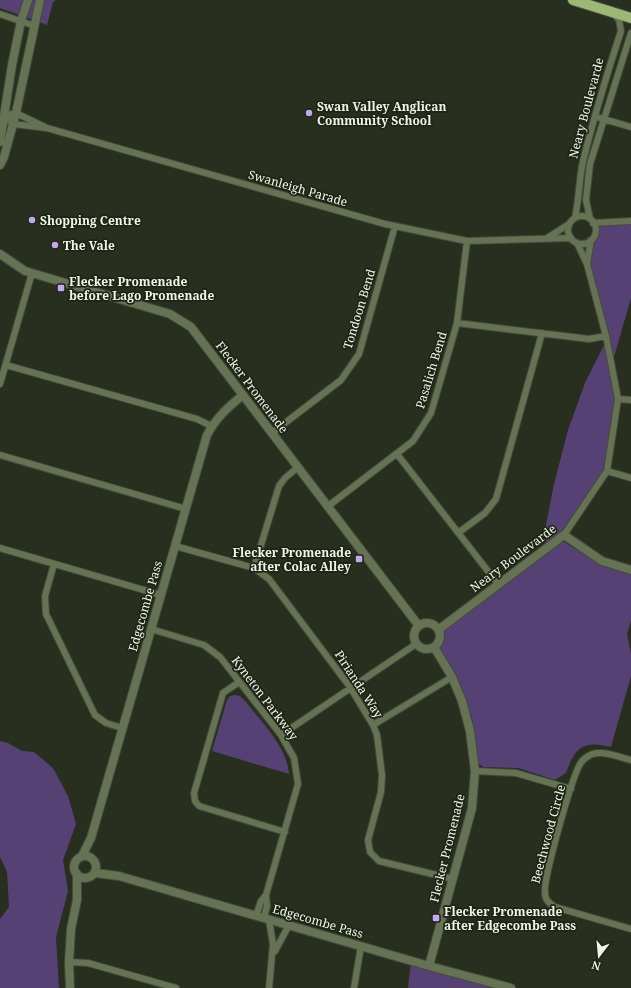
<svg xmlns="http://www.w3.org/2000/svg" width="631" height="988" font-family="'Noto Serif',serif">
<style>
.green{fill:#554173}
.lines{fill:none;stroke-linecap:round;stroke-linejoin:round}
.minor-casing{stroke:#444b3b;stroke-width:8}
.tertiary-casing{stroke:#444b3b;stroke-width:10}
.primary-casing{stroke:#444b3b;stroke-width:12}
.minor{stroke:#657253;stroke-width:6}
.tertiary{stroke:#657253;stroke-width:8}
.primary{stroke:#9db776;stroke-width:10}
.poi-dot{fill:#c4a7f1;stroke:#1f2515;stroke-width:1.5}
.labels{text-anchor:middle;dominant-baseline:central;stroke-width:3.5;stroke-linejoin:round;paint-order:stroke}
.poi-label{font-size:12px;font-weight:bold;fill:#f0f5ea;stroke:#1f2515;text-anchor:start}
.street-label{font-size:12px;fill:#f0f5ea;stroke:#1f2515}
</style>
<rect width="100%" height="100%" fill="#282f1e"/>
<path class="green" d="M0,0h56l-3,2 -6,23 -47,-17z
M626,222h5v76l-19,66 6,34 -3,28 -12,44 -41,64 -16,13 -1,-17 9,-46 14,-54 17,-47 21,-42 -19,-68 -2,-30c6,-4 8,-8 8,-15z
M561,540l40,25 30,9v47l-4,13 4,20v22l-20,71c-28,-7 -36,0 -45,26l-11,7 -37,-12 -35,-1 -6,-5 -5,-44 -17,-43 -15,-24 1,-19z
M235,695l5,1 6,6c16,21 41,44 43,72l-77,-23 15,-51 3,-4z
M0,741l8,2 14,8 12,1 19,16 15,28 8,28 -13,36 5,31 -12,46 3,51h-59v-69l9,-12 -2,-35 -7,-15z
M411,962l90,26h-93z"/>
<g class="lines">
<defs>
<path id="minor" d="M0,14l35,12
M600,118l31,9
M47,128l-31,-15 -12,3 9,8 34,4 338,96 82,17 104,-3
M568 230a14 14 0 1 1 28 0a14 14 0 1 1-28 0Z
M575,218c4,-19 4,-39 8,-57 11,-44 24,-87 38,-130l-2,-11 -5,-6
M590,219l-4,-19 4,-36 41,-131
M593,223l38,-2
M547,238l22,-14
M587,264l4,-24
M457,323l132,16 17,-3
M6,365l191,54 14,7
M0,384l32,-111
M618,399l13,1
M272,433l69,-53 18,-26 36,-128
M397,454l101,130
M0,455l186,54
M607,471l24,7
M327,507l86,-66 18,-28 26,-90 10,-82
M458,533l27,-20 11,-14 46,-166
M564,535l43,-64 11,-72 -12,-63 -19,-72 -10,-21
M175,546l79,22 15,11 81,108 23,38 4,10 5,40 -1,17 -13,48 2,12 9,9 74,18
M0,548l161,47
M54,564l-9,32 1,18 49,101 11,8 16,5
M254,568l25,-82 6,-8 12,-10
M151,629l53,16 16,12 61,78 13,23 4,26 -32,111 -5,6 -5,15
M239,682l-16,11 -29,100 1,8 4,5 86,26
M373,725l79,-48
M281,735l135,-91
M631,760c-13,-3 -32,-12 -44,-3 -4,2 -6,5 -8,9 -8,16 -36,112 -34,127 0,7 4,10 10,14l76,22
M475,771l41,2 55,16
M264,918l3,-12 -1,-11
M269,920l4,24 -4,44
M275,951l14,-26
M69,962l19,1 88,25
M354,988l7,-42"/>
<path id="tertiary" d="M0,142l12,-77 9,-44 7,-21
M0,165l4,-8 12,-44 24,-113
M0,254l25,17 145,43 21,13 228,299
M414 636a13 13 0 1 1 26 0a13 13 0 1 1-26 0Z
M438,630l126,-95 38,26 29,9
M74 867a11 11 0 1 1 22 0a11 11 0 1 1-22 0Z
M82,856l9,-18 116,-403c9,-17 21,-28 36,-40
M95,873l24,3 310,90 82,22
M429,966l43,-158 3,-37 -5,-40 -8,-30 -10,-24 -18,-30
M70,988l-1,-26 2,-33 6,-29v-26"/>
<path id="primary" d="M573,0l58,18"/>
</defs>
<use href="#minor" class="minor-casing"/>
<use href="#tertiary" class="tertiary-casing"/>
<use href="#primary" class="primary-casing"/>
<use href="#minor" class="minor"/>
<use href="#tertiary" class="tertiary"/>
<use href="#primary" class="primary"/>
</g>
<g class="poi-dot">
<circle cx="309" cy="113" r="4"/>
<circle cx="32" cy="220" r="4"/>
<circle cx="55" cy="245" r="4"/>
<rect x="57" y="284" width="8" height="8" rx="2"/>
<rect x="355" y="555" width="8" height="8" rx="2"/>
<rect x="432" y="914" width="8" height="8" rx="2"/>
</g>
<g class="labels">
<g class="poi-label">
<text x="317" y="106">Swan Valley Anglican<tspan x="317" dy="14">Community School</tspan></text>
<text x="40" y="220">Shopping Centre</text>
<text x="63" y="245">The Vale</text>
<text x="69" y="281">Flecker Promenade<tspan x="69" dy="14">before Lago Promenade</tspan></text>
<text x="351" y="552" text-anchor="end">Flecker Promenade<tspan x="351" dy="14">after Colac Alley</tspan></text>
<text x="444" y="911">Flecker Promenade<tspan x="444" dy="14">after Edgecombe Pass</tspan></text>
</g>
<g class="street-label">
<text transform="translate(586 108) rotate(-75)">Neary Boulevarde</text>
<text transform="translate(298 188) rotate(16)">Swanleigh Parade</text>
<text transform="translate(359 309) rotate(-73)">Tondoon Bend</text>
<text transform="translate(431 370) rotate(-73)">Pasalich Bend</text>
<text transform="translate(252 387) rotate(53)">Flecker Promenade</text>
<text transform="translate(513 558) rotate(-37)">Neary Boulevarde</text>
<text transform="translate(145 606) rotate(-74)">Edgecombe Pass</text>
<text transform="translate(359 684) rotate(57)">Pirianda Way</text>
<text transform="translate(265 698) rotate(53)">Kyneton Parkway</text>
<text transform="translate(548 834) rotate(-75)">Beechwood Circle</text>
<text transform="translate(447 848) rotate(-76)">Flecker Promenade</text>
<text transform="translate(318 921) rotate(16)">Edgecombe Pass</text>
</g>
</g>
<g transform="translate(599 956) rotate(196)" stroke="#1f2515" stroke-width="3" paint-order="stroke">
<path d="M0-3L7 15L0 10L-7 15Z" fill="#f0f5ea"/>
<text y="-6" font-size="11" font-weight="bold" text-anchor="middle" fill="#f0f5ea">N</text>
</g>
</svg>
